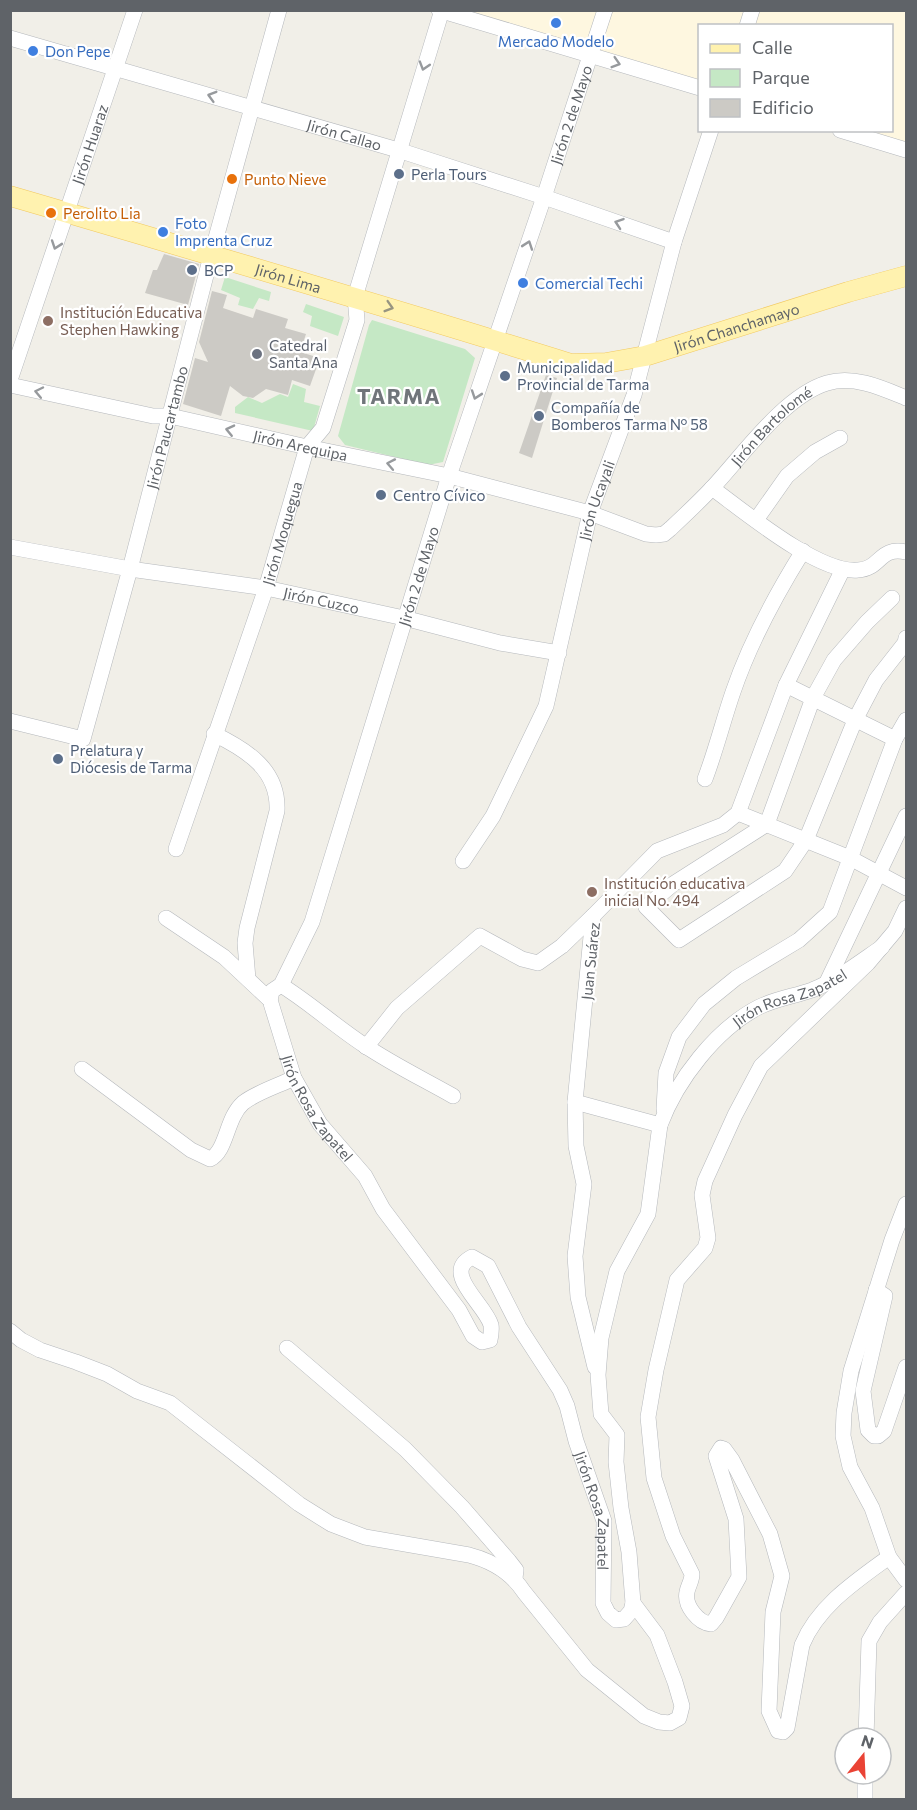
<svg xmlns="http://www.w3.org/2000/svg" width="917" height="1810" font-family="Commissioner,sans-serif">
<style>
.commercial{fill:#fef7e0}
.green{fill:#c5e8c5}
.building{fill:#cccac5}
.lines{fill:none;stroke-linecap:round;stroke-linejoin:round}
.minor-casing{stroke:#b5b8bc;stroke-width:16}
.major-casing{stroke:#f2c960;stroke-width:21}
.minor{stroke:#fff;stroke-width:15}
.major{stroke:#fff2af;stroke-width:20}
.oneway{stroke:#979a9d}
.oneway2{stroke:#979581}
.shop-dot{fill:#3f7fe0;stroke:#fff;stroke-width:2}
.service-dot{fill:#5c6f8a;stroke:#fff;stroke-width:2}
.food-dot{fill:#e8710a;stroke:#fff;stroke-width:2}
.education-dot{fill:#8d6e63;stroke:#fff;stroke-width:2}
.worship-dot{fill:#6b7280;stroke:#fff;stroke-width:2}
.labels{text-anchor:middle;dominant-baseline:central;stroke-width:4.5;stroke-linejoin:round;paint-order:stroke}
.shop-label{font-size:15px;fill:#366cbe;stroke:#fff;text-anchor:start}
.street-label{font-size:15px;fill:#5f6368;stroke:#fff}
.service-label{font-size:15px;fill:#4e5e75;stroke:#fff;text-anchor:start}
.food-label{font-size:15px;fill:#c56008;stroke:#fff;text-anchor:start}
.education-label{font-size:15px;fill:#785e54;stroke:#fff;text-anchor:start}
.worship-label{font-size:15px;fill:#5b616d;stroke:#fff;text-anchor:start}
.district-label{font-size:21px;font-weight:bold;letter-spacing:1.5px;fill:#70757a;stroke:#fff}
</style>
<rect width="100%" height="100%" fill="#f1efe8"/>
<path class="commercial" d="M462,11h444v142l-72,-22 58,-1v-104h-192l-1,63z"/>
<path class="green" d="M225,277l46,15 -2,9 -10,-3 -6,11 -15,-4 2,-7 -19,-8z
M306,304l38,13 -6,19 -28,-10 2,-10 -9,-4z
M372,320l93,29 10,9 -32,104 -15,3 -83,-20 -7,-9 31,-111z
M293,384l13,5 -2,13 16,4 -7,25 -78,-18v-6l13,-10 14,6 18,-9 8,3z"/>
<path class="building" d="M164,254l35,10 -11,41 -43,-12 8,-23h4z
M212,291l15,4 -4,13 30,10 3,-9 32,10 -3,9 21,6 -6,18 20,6 -10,28 -18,-6 -4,15 -22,-6 -13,9 -10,-2 -13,-10 -9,30 -38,-12 12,-46 13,4 -9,-20z
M546,375l11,3 -25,80 -13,-5z"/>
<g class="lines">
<defs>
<g id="minor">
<path d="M439,10l261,78"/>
<path d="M747,26l5,-16"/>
<path id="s1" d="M10,38l388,112 146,47 130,45"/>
<path d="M840,130l66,20"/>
<path id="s2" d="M10,380l125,-370"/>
<path id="s3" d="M10,385l143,31h17l137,31 142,29 141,37 56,21 10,1 8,-1 6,-5c15,-14 29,-27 43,-42 30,-32 71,-91 114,-104 27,-8 55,5 79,15"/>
<path d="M712,488c33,24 107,86 146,82 23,-1 21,-24 48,-18"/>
<path d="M756,520l31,-44 28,-24 25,-14"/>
<path id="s4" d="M10,547l120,22 136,19 138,30 96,25 59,10"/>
<path d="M892,598l-25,24 -33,38 -21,38 -46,126 -94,60 -27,23 33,33 106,-69 21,-31 49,-120 21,-40 29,-37 1,-5"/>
<path d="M786,685l109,54"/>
<path id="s5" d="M10,721l73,18 47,-170 81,-313 68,-246"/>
<path d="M214,734c33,16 65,36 63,77l-30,117 -2,15 3,36"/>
<path d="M705,779c11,-29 18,-58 28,-87 17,-50 42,-96 70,-141"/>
<path d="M738,813l112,45 56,30"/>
<path id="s6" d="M176,849l90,-261 41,-141 16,-19 34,-108 -2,-23 3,-10 84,-277"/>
<path id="s7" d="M463,861l30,-45 53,-110 44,-193 44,-118 40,-153 37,-112"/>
<path d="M593,916l-18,186 1,44 8,38 -9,72 3,41 17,70"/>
<path id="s8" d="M166,918l58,39 46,43 24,78 26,46 45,52 18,33 76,101 14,26 9,6 8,-2c1,-5 2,-10 1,-15 -6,-21 -50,-52 -19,-68l16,9 31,61 41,63 7,16 9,35 28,80 -1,82 5,10 8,7 8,-1 7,-8 2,-8 -4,-51 -8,-44 -5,-46 1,-27 -16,-21 -3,-39 3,-37 16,-67 31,-57 12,-89c17,-45 56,-96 99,-118 16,-8 36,-11 53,-17 25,-10 48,-28 70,-43"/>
<path d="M827,982l79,-166"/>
<path d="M281,985c29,18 54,41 83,60 28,19 59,34 89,51"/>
<path id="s9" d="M270,1000l2,-9 9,-6 31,-63 137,-446 95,-279 61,-187"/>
<path d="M366,1047l31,-39 83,-72 42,23 16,4 24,-17 31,-30 64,-65 66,-26 15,-12 48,-128 56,-114"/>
<path d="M82,1069l109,81 19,9c17,-8 16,-41 33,-56 12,-10 37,-18 51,-25"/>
<path d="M575,1102l85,23"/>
<path d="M664,1109l2,-36 13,-36 25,-33 32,-26 63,-38 31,-28 65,-173 11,-19"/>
<path d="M906,1204l-14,36 -41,131 -7,42 -1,23 7,31 22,41 17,49 17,23"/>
<path d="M876,1290l9,6 -22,95 5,39 6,6h4l6,-5 22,-64"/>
<path d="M10,1331l11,9 19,10 36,12 31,12 30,17 33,12 129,101 32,20 34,13 104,18c23,6 42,17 55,37l63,78 57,46 15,6 11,1 9,-5 3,-12 -7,-24 -18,-47 -24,-32"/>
<path d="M287,1348l118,101 57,58 47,54 7,9 -1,8"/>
<path d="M889,1557c-33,24 -71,49 -87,88l-15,83 -4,4 -5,-1 -9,-20 4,-99 9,-36 -12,-42 -38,-74 -8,-11 -3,-1 -5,8 20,63 3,58 -23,41 -5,6c-13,-1 -27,-19 -24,-32 1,-6 5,-11 5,-18l-19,-38 -19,-58 -6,-61 8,-47 21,-90 28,-32 3,-10 -6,-43 3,-14 30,-66 26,-49 107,-103 27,-32 11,-23"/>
<path d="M866,1738l3,-97 11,-19 26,-29"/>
<path d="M865,1800v-26"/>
</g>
<g id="major">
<path id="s10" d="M10,196c188,55 375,110 561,168l35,-1 39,-7 203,-64 58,-16"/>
</g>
</defs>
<use href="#minor" class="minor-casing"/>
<use href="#major" class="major-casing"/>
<use href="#minor" class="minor"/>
<use href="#major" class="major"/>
</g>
<defs><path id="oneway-chevron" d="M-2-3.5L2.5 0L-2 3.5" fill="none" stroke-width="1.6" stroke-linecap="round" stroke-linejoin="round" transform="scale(1.5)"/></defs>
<g class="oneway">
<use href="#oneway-chevron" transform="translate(616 63) rotate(17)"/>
<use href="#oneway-chevron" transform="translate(424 66) rotate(107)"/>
<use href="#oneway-chevron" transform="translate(212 96) rotate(-164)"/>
<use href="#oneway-chevron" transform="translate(619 223) rotate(-161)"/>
<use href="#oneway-chevron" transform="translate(56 245) rotate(109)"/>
<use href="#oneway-chevron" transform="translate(528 245) rotate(-71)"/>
<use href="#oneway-chevron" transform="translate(39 392) rotate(-168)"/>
<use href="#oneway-chevron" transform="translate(476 395) rotate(109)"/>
<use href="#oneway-chevron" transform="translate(230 430) rotate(-167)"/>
<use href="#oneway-chevron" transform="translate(391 464) rotate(-169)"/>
</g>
<use class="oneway2" href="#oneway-chevron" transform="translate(389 307) rotate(17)"/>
<g class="shop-dot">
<circle cx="556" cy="23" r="6"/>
<circle cx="33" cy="51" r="6"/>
<circle cx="163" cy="232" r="6"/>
<circle cx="523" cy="283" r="6"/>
</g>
<g class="service-dot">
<circle cx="399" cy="174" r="6"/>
<circle cx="192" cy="270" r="6"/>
<circle cx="505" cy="376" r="6"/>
<circle cx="539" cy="416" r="6"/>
<circle cx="381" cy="495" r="6"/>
<circle cx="58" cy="759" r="6"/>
</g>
<g class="food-dot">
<circle cx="232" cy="179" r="6"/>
<circle cx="51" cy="213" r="6"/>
</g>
<g class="education-dot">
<circle cx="48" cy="321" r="6"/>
<circle cx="592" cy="892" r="6"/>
</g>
<circle class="worship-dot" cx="257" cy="354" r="6"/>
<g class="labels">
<g class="shop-label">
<text x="556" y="41" text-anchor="middle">Mercado Modelo</text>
<text x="45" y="51">Don Pepe</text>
<text x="175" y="223">Foto<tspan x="175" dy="17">Imprenta Cruz</tspan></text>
<text x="535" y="283">Comercial Techi</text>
</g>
<g class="street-label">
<text stroke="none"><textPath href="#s9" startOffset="938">Jirón 2 de Mayo</textPath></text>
<text stroke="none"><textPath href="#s1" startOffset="348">Jirón Callao</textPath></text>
<text stroke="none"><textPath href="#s2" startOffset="249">Jirón Huaraz</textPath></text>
<text stroke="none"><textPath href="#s10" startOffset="290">Jirón Lima</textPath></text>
<text stroke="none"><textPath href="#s10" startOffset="756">Jirón Chanchamayo</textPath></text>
<text stroke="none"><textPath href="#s5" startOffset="398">Jirón Paucartambo</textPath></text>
<text stroke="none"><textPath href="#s3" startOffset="825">Jirón Bartolomé</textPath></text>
<text stroke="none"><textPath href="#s3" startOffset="297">Jirón Arequipa</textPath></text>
<text stroke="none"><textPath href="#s7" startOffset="388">Jirón Ucayali</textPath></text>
<text stroke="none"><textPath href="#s6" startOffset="333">Jirón Moquegua</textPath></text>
<text stroke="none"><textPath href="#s9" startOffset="452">Jirón 2 de Mayo</textPath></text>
<text stroke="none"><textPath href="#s4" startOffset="316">Jirón Cuzco</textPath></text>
<text transform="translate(590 961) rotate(-84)">Juan Suárez</text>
<text stroke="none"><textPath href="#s8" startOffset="1760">Jirón Rosa Zapatel</textPath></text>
<text stroke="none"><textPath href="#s8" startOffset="252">Jirón Rosa Zapatel</textPath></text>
<text stroke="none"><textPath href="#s8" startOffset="933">Jirón Rosa Zapatel</textPath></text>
</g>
<g class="service-label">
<text x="411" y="174">Perla Tours</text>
<text x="204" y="270">BCP</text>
<text x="517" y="367">Municipalidad<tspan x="517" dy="17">Provincial de Tarma</tspan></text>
<text x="551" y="407">Compañía de<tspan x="551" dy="17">Bomberos Tarma Nº 58</tspan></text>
<text x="393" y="495">Centro Cívico</text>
<text x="70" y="750">Prelatura y<tspan x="70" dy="17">Diócesis de Tarma</tspan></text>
</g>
<g class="food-label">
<text x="244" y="179">Punto Nieve</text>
<text x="63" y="213">Perolito Lia</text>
</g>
<g class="education-label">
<text x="60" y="312">Institución Educativa<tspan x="60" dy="17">Stephen Hawking</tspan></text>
<text x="604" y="883">Institución educativa<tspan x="604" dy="17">inicial No. 494</tspan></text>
</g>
<g class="worship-label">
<text x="269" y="345">Catedral<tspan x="269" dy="17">Santa Ana</tspan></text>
</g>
<g class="district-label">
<text x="399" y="395">TARMA</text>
</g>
</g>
<rect width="917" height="1810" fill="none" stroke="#5f6368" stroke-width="24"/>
<rect x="698" y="24" width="195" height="108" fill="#ffffff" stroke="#bfc1c3" stroke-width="1.5"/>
<rect x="710" y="44" width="30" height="9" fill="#fff2af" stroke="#bfc1c3" stroke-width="1.5"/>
<text x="752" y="54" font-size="18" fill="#5f6368">Calle</text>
<rect x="710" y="69" width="30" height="18" fill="#c5e8c5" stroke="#bfc1c3" stroke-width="1.5"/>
<text x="752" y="84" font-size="18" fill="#5f6368">Parque</text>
<rect x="710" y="99" width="30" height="18" fill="#cccac5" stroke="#bfc1c3" stroke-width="1.5"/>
<text x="752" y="114" font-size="18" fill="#5f6368">Edificio</text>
<g transform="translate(863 1756) rotate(18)"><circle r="28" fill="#ffffff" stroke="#bfc1c3" stroke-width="1.5"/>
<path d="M0-4.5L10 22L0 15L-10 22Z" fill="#ea4335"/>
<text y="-9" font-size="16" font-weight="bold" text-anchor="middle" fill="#5f6368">N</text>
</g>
</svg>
